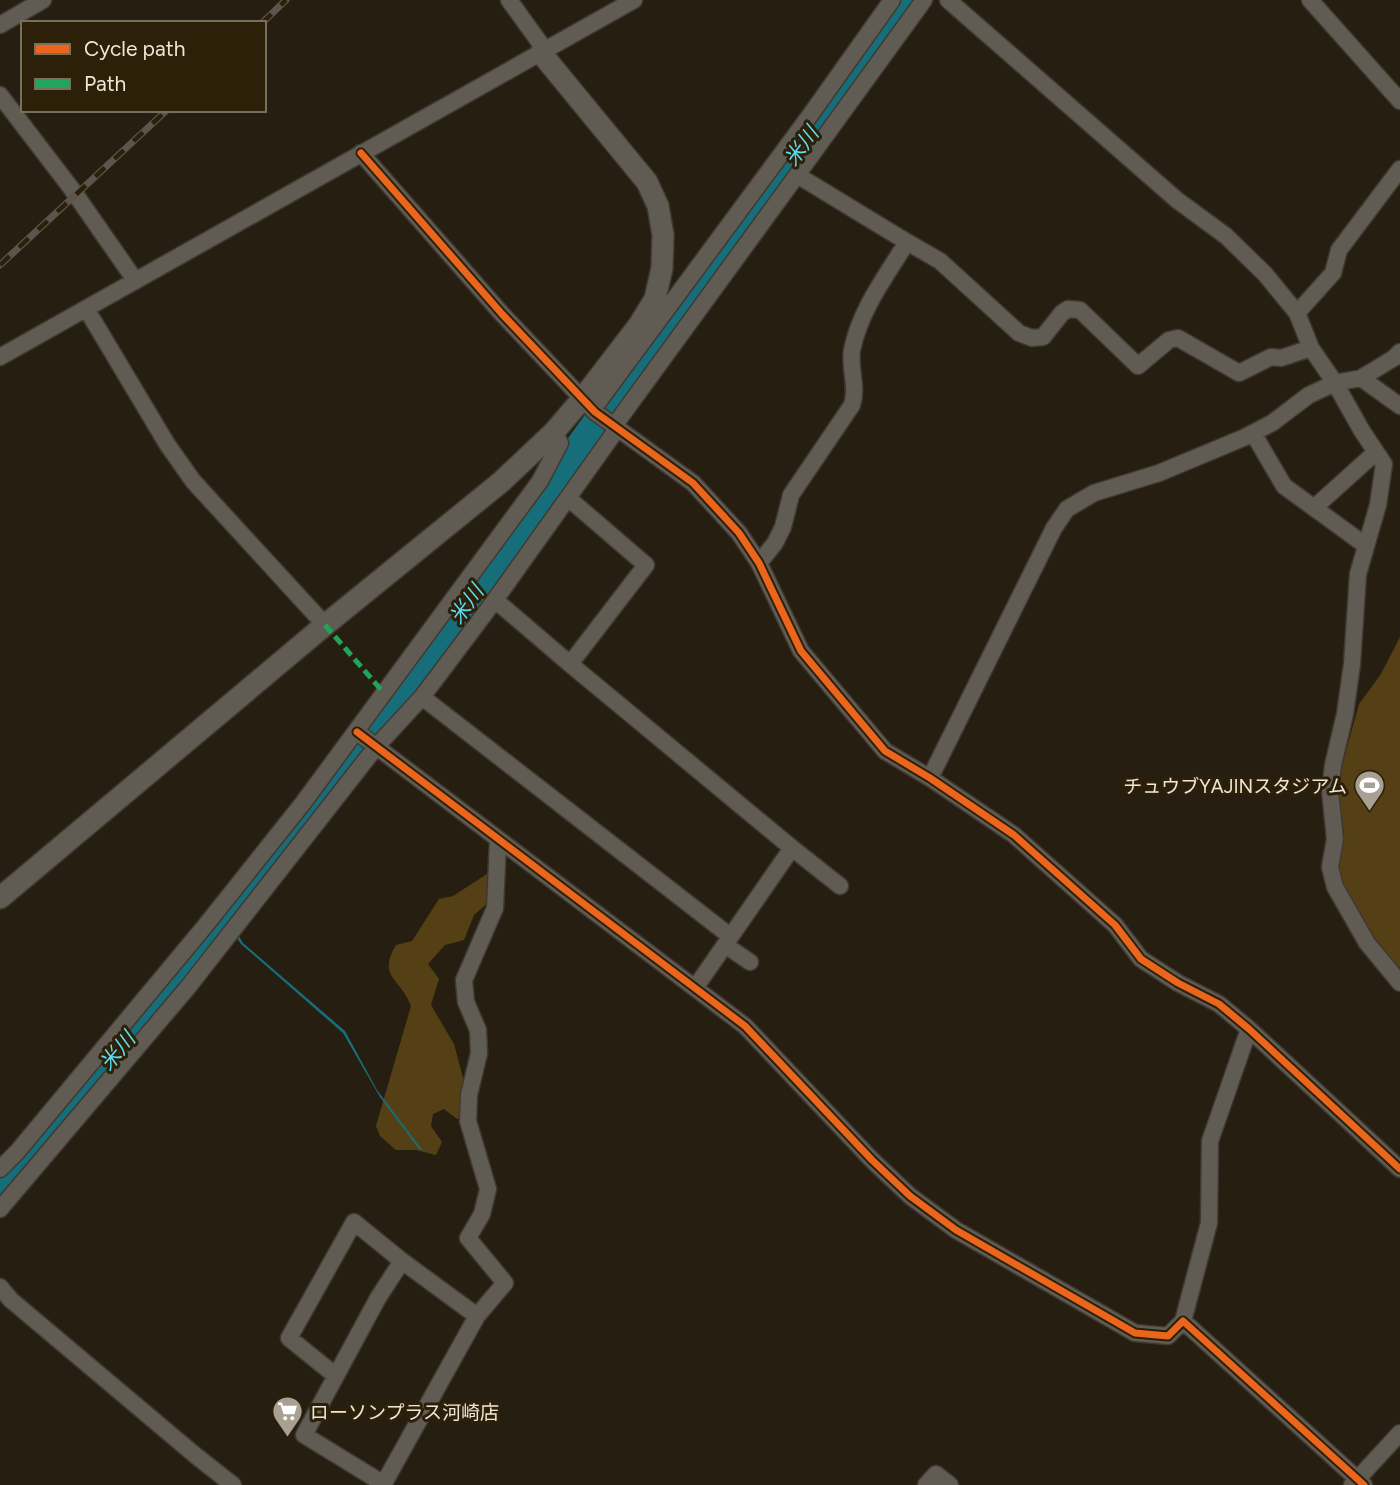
<svg xmlns="http://www.w3.org/2000/svg" width="1400" height="1485" font-family="Figtree,'Noto Sans JP',sans-serif">
<style>
.green{fill:#554016}
.water{fill:#176e7b}
.lines{fill:none;stroke-linecap:round;stroke-linejoin:round}
.river{stroke:#176e7b;stroke-width:28}
.minor-casing{stroke:#3f3931;stroke-width:19}
.tertiary-casing{stroke:#3f3931;stroke-width:24}
.minor{stroke:#615c53;stroke-width:16}
.tertiary{stroke:#615c53;stroke-width:21}
.rail-casing{stroke:#5b554c;stroke-width:7}
.rail{stroke:#2d2009;stroke-width:4.5;stroke-dasharray:13;stroke-linecap:butt}
.quiet{stroke:#20a55d;stroke-width:5;stroke-dasharray:10 5;stroke-linecap:butt}
.cycleway-casing{stroke:#2d2009;stroke-width:11}
.cycleway{stroke:#eb651d;stroke-width:7}
.labels{text-anchor:middle;dominant-baseline:central;stroke-width:6;stroke-linejoin:round;paint-order:stroke}
.poi-label{font-size:19px;fill:#eee6d8;stroke:#2d2009;text-anchor:end}
.water-label{font-size:21px;font-style:italic;fill:#5ddbf2;stroke:#2d2009}
</style>
<rect width="100%" height="100%" fill="#251e11"/>
<path class="green" d="M1400,637v332l-26,-32 -33,-54 -3,-16 6,-32 -7,-45 6,-28 16,-58 22,-30z
M487,874l1,29 -14,12 -10,25 -19,5 -17,19 11,15 -8,26 23,39 12,45 -3,28 -6,2 -13,-10 -11,5 -2,12 11,16 -6,13 -20,-5h-20l-16,-14 -4,-10 35,-120c-11,-29 -34,-28 -15,-61l16,-4 27,-42 14,-3z"/>
<path class="water" d="M237,933l6,10 102,88 32,59 46,61 -4,-2 -39,-52 -37,-64 -102,-89 -6,-9z"/>
<g class="lines">
<path class="river" d="M0,1189l104,-128 97,-110 81,-108 113,-142 317,-438 101,-130 95,-133"/>
<defs>
<path id="minor" d="M509,0l36,50
M948,0l229,200 49,36 39,38 32,39 14,35 24,35 27,48 22,33 -6,41 -20,69 -6,90 -7,50 -12,51 -3,26 5,48 -5,28 5,20 32,56 33,40
M1310,0l90,101
M0,25l43,-25
M0,95l71,93 64,92
M361,153l141,161 93,98 98,71 46,50 20,30 42,88 84,100 45,27 84,57 101,90 26,34 37,24 41,21 30,25 151,140
M907,242l-110,-67 127,-175
M87,310l80,134 26,37 132,144
M1297,313l36,-40 6,-23 61,-81
M0,357l634,-357
M1361,378l39,28
M593,409l218,-295 81,-114
M614,426l183,-251
M1253,433l31,53 81,59
M1315,507l61,-55
M759,563l16,-20 8,-16 8,-32 61,-90c6,-19 -3,-36 0,-55 8,-40 34,-74 55,-108l33,19 79,72 13,5 11,-1 19,-24 6,-4 12,1 58,56 31,-26 9,-2 61,35 32,-16 10,1 30,-10
M495,600l75,64 76,-99 -78,-67
M570,664l222,184 -97,140
M422,697l308,239
M357,732l388,294 127,134 38,36 46,34 179,103 33,3 15,-15 181,164
M930,778l124,-250 13,-19 27,-16 65,-20 84,-35 29,-15 37,-28 26,-12 26,-5 33,-20 6,-6
M792,848l48,38
M725,945l25,17
M0,1169l17,-17 188,-226 98,-123 237,-322 20,-38 -6,-11
M0,1209l189,-223 187,-239 46,-50 73,-97 122,-171
M0,1287l11,13 184,155 38,30
M1183,1321l26,-98 1,-82 39,-112
M336,1376l-47,-38 65,-116 48,39
M384,1484l-80,-49 74,-137 24,-37 75,55
M383,1485l94,-169 28,-33 -37,-45 14,-24 6,-25 -20,-68 1,-26 10,-42 -1,-23 -12,-28 -2,-22 31,-72 3,-68
M926,1485l10,-11 14,11
M1352,1485l48,-52"/>
<path id="tertiary" d="M0,898l325,-273 176,-143 53,-50 29,-34 56,-73 16,-26 7,-31 1,-33 -5,-29 -11,-24 -106,-129"/>
</defs>
<use href="#minor" class="minor-casing"/>
<use href="#tertiary" class="tertiary-casing"/>
<use href="#minor" class="minor"/>
<use href="#tertiary" class="tertiary"/>
<defs>
<path id="rail" d="M262,23l24,-23
M0,265l167,-155"/>
</defs>
<use href="#rail" class="rail-casing"/>
<use href="#rail" class="rail"/>
<path class="quiet" d="M325,625l58,67"/>
<defs>
<path id="cycleway" d="M361,153l141,161 93,98 98,71 46,50 20,30 42,88 84,100 45,27 84,57 101,90 26,34 37,24 41,21 30,25 151,140
M357,732l388,294 127,134 38,36 46,34 179,103 33,3 15,-15 181,164"/>
</defs>
<use href="#cycleway" class="cycleway-casing"/>
<use href="#cycleway" class="cycleway"/>
</g>
<defs>
<symbol id="stadium-pin" viewBox="-11 -11 22 30"><path d="M0 17L-7.5 6A9.5 9.5 0 1 1 7.5 6Z" fill="#a8a092" stroke="#2d2009"/><path d="M0-5a6.5 5 0 1 0 0 10a6.5 5 0 1 0 0-10ZM-3.5-1.8h7v3.6h-7Z" fill="#fff"/></symbol>
<symbol id="supermarket-pin" viewBox="-11 -11 22 30"><path d="M0 17L-7.5 6A9.5 9.5 0 1 1 7.5 6Z" fill="#a8a092" stroke="#2d2009"/><path d="M-6-5.5h2.5l.6 2H6L4.5 2H-2.5L-4.4-4H-6ZM-1.5 3.2a1.3 1.3 0 1 0 .1 0ZM3 3.2a1.3 1.3 0 1 0 .1 0Z" fill="#fff"/></symbol>
</defs>
<g fill-rule="evenodd">
<use href="#stadium-pin" x="1352" y="768" width="35" height="47"/>
<use href="#supermarket-pin" x="270" y="1394" width="35" height="47"/>
</g>
<g class="labels">
<g class="poi-label">
<text x="1347" y="786">チュウブYAJINスタジアム</text>
<text x="310" y="1412" text-anchor="start">ローソンプラス河崎店</text>
</g>
<g class="water-label">
<text transform="translate(801 146) rotate(-54)">米川</text>
<text transform="translate(466 604) rotate(-54)">米川</text>
<text transform="translate(117 1051) rotate(-50)">米川</text>
</g>
</g>
<rect x="21" y="21" width="245" height="91" fill="#2d2009" stroke="#7a6f5c" stroke-width="2"/>
<rect x="35" y="44" width="35" height="10" fill="#eb651d" stroke="#7a6f5c" stroke-width="2"/>
<text x="84" y="56" font-size="21" fill="#eee6d8">Cycle path</text>
<rect x="35" y="79" width="35" height="10" fill="#20a55d" stroke="#7a6f5c" stroke-width="2"/>
<text x="84" y="91" font-size="21" fill="#eee6d8">Path</text>
</svg>
